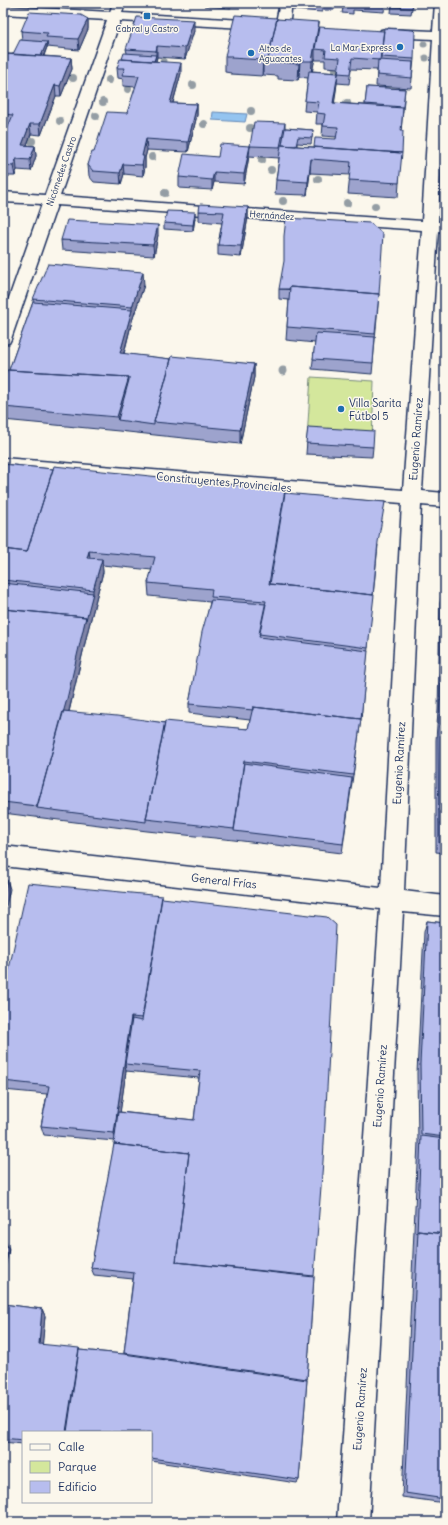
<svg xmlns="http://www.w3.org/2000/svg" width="448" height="1525" font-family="Delius,sans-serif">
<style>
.green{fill:#d4e79c;stroke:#788b7d}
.water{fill:#94c4f0;stroke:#6488b6}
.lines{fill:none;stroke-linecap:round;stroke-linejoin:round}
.street-casing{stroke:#1b2f5e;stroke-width:3}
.street{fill:#fbf7ec;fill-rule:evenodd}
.tree{fill:#949da4}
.wall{fill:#9da3cd;stroke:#1b2f5e;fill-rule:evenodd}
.shaded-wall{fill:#8084a7;stroke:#1b2f5e}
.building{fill:#b7bdee;stroke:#1b2f5e}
.poi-dot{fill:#1f6fb2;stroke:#fbf7ec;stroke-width:1.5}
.labels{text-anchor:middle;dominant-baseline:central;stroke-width:3;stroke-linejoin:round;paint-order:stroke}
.far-poi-label{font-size:9px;fill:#1b2f5e;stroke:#fbf7ec}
.far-street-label{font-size:9px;fill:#1b2f5e;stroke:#fbf7ec}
.poi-label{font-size:11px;fill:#1b2f5e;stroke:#fbf7ec;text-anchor:start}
.street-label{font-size:11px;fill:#1b2f5e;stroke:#fbf7ec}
</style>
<rect width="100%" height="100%" fill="#fbf7ec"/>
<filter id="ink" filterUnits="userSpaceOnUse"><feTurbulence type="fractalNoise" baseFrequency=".025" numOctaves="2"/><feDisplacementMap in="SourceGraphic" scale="8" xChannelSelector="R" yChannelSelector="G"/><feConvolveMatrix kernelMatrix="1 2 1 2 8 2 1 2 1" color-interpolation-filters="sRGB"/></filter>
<g filter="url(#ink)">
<path class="green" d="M311,377l63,4 -2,60 -65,-3z"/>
<path class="water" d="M213,112l34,2 -2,8 -33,-2z"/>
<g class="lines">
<defs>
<path id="street" d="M113,3h12l-3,10 140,8 5,1 2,3 -2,3 -5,1 -142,-8 -60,175 362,25 11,-182 -47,-2 -5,-1 -2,-3 2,-3 5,-1 47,2 2,-28h10v57l-7,162h7v10l-7,-1 -16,260 23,2v14l-24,-2 -17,386 41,5v20l-42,-4 -34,610h-32l43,-613 -377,-43v-20l378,42 21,-385 -399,-33v-12l400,32 19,-260 -365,-25 -46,134 -2,4 -6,1v-29l39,-111 -39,-2v-10l42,3 62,-175 -104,-6v-8l107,6z
M280,3h12l-3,24 -2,3h-10l-2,-3z"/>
</defs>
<use href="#street" class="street-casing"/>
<use href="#street" class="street"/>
</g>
<g class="tree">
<circle cx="424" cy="44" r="3.5"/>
<circle cx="426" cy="58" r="3.5"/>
<circle cx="163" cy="61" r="3.5"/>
<circle cx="335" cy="71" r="4"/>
<circle cx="73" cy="78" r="4"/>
<circle cx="109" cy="80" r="4"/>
<circle cx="193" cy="85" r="4"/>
<circle cx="128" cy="89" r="4"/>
<circle cx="103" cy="102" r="4"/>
<circle cx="347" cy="103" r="4"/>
<circle cx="251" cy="111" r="4"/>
<circle cx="96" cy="116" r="4"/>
<circle cx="60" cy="121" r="4"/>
<circle cx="204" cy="124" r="4"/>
<circle cx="250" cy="128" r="4"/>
<circle cx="32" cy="141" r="4"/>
<circle cx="152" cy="157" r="4"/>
<circle cx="262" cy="160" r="4"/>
<circle cx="271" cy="170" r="4"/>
<circle cx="318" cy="179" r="4"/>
<circle cx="165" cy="193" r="4"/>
<circle cx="283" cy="201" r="4"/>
<circle cx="347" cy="203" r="4"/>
<circle cx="375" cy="206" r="4"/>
<circle cx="283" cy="371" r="4.5"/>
</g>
<path class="wall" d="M160,3h16v1z
M204,3h29l-2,5 -27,-2z
M293,3h92l-1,9 -31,-2v4l-11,-1 1,-5h-9v2h-12v2l-29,-2z
M392,3h21l-2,11 -20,-1z
M88,19v10l-9,21 -32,-3v-4v4l-3,9 27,2 1,11 -11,27h-5l-15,39 -10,-1 -4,11 8,1 1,10 -5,15 -14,-1 -2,6h-12v-47l4,1 2,-5 -6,-1v-70h10l9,-14 -1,-9z
M277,19l42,9 95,31 -3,29 -35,-2 1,-16 -26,-1 -2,15 -12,-1 -3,20 31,2 2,-18 38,2 -4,42 -2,52 -1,14 -50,-3 2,-19 -40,-2 -3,22 -32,-1 1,-14 3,-22 -30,-2 -5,28 -30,-2 -2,8 -33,-2v-11l39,-20 32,-11 35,-23v5l28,2 -2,14 -14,-1v3l17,1 22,-8 1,-2 -15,-1 1,-12h-7l1,-12 -13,-1 1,-10 3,-23 -9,-1 -1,3 -20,-1v-3l-15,-1 -1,1 -31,-2v-1l-6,-1v-16zM315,58v2h10v7l13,1v5l-26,-2z
M194,31l-9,28 -28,-2 -1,4 25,12 -8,30 24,1v11l-9,37 -41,-2 -2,8v9l-2,9 -19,-2 -3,10 -27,-2 -5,-6 -1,-11 6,-13 33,-39 9,-26 -13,-1v-7l-5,-1 -1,-10 5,-9 5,-6 -1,-4z
M248,207v10l-7,40 -23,-2v-10l4,-22 -23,-2v-10z
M195,218l-2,13 -29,-2v-6z
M158,235l-4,21 -92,-6 -1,-10z
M144,285l-12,36 -8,33 47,5 83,5v13l-14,67 -85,-9 -36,-4 -116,-11v-39l6,-11 24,-68v-3z
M279,289l100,5 -7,80 -60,-5 3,-26 -29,-3 3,-40 -10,-1z
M445,322v114l-3,-1 -1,-21z
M308,427l65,20 -1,10 -66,-3z
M3,464l282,29 93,52 -17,174 -19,134 -108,-13 -87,-9 -144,-18zM102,565l50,5 -4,13 1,13 61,6 -21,102v9l61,7 -2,9 -83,-6 -96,-11 19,-82 15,-58z
M443,590h2v263l-9,-1v-112l2,-30 2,-107z
M162,896v2l152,378 -7,103 -8,101 -2,3 -146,-22v-29h-128v12l-20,-2v-138l39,5 3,7 -3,29 37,5 45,4v-1l9,-74 -39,-4 -3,-7 24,-127 -71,-6 -3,-9 6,-32 -44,-4v-94zM126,1071l73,7 -5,42 -74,-8z
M427,921l18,2v580l-43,-6 16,-355 -1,-69 7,-141z"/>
<path class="shaded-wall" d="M88,19v10l-9,21 -1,-11z
M194,20v11l-9,28v-11z
M319,22l-1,16 -3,11v9l-4,20 1,-17z
M47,42v5l-7,17v-6z
M157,46v11l-4,15v-6l3,-11v-4z
M71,58l1,11 -11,27 -1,-10z
M263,58v17l-1,1 1,-16z
M300,61l-1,16 -1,3 1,-16z
M181,63v10l-11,40v-10z
M338,73l-1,10 -4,31v-11z
M55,85l1,11 -15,39 -1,-11z
M197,104v11l-9,37v-10z
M30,124l1,10 -8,21 -1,-10z
M146,139l1,11 -2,8v9l-2,9 -1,-20z
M35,146l1,10 -5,15 -1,-11z
M250,146l-1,10 -5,28v-10z
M16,159l1,11 -2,6 -2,-10z
M311,159l-1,14 -3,22 1,-13z
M123,164l1,10 -3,10 -1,-11z
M214,172v10l-2,8v-10z
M248,207v10l-7,40v-11z
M195,212v6l-2,13v-6z
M158,225v10l-4,21 -1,-11z
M143,272l1,13 -12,36 -11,43 -1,-11 12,-43v-3z
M254,364v13l-14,67v-14z
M129,377l1,13 -12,30 -1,-3z
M89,551l2,13 -4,-6z
M102,559l1,13 -15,58 -19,81 -32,97v-2l49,-189 7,-24v-3z
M7,880l3,9 -7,30v-19z
M131,1017l2,10 -8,37 1,7 -10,71 -2,-9z
M5,1241l4,8 -6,28v-25z
M42,1309l3,7 -3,34 -3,-6z
M79,1348l2,6 -11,78h-4z"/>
<path class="building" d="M392,3h21l-1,5 -21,-1z
M29,12l52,3 7,4 -10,20 -32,-2 2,-4 -27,-2z
M235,15l42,3 -9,41 -5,-1v2l-32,-2 1,-2h-7z
M137,17l57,3 -9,28 -28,-2 -1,5 -30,-2z
M277,19l42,3 -7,39h-12l-1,3 -20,-2v-3h-11z
M319,27l65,4 -4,29 -28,-2 -2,16 -12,-1 2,-15 -15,-1 1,-7 -11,-1z
M384,28l29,2 2,2 -1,27 -33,-2z
M20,40l27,2 -6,14 -28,-2z
M124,53l32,2 -2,6 -32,-2z
M3,54l68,4 -11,28 -5,-1 -15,39h-10l-8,21 13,1 -5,14 -14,-1 -3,7 -10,-1v-32l2,1 8,-19 -10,-1v-31l1,-1h-1z
M120,59l61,4 -11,40 27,1 -9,38 -42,-3 -4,17h2l-2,9 -19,-1 -3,9 -27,-2 -5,-6 4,-13h2l13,-40 20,1 12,-37 -17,-1 3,-7h-8z
M378,60l35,2 -1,16 -35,-3z
M309,71l29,2 -5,30 70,5 -2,23h2l-1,22 -88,-6 1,-9 21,1 2,-12 -15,-1 2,-12 -8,-1 2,-11 -14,-1z
M367,87l38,2 -2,18 -38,-3z
M254,122l31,1 -5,24 -30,-1z
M285,128l28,2 -1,8 -14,-1 -2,9 -14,-1z
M3,129l4,1 -2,4 -2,-1z
M220,144l30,2 -6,28 -30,-2 -2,8 -33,-3 5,-23 34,3z
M281,145l121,8 -3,30 -50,-3 2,-18 -40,-3 -3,23 -32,-2z
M200,204l48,3 -7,39 -23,-1 6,-33 -25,-1z
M167,211l28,1 -2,13 -29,-2z
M286,218l84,5 13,11 -4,60 -89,-7 -1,2h-10l5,-28v-25z
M67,220l91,5 -5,20 -92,-5z
M48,264l95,8 -11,35 -99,-8z
M290,287l89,7 -4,40 -88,-7z
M33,302l99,8 -12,43 51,6 -17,63v3l-36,-5 11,-40v-3l-120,-7z
M316,333l59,4 -2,26 -60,-4z
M445,354v49h-2z
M172,356l82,8 -14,66 -86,-8z
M7,370l122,7 -12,40 -114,-10v-26z
M442,408h3v22h-2z
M308,427l66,4 -1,16 -67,-4z
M3,464l50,5 -26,83 -24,-3z
M54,466l231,24 -16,94 105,11 -6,53 -109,-14 7,-33 -55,-4 1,-8 -64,-6 7,-26 -66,-6 -2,7 15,1 -9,31 -90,-10v-31l24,3z
M285,493l100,9 -7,40 -5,53 -103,-11z
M3,583l90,10 -7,27v-3l-83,-8z
M443,590h2v108l-5,-1z
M211,600l55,4 -7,33 109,14 -7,68 -108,-12v3l-64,-6 13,-72z
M3,609l83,8 -19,82 -30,107 -34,-4z
M440,700h5v144l-6,-1 -1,-112z
M253,707l108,12 -8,56 -109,-14 -10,68 -88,-10 19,-98 83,8z
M63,711l54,5 48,7 -19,96v3l-109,-14z
M244,763l108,15 -9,66 -109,-13z
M3,880h4l-4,20z
M28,883l134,13 -20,122 -11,-1 -17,116 -73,-7 8,-40 -46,-5v-85z
M162,898l165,19 9,8 -13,236 -9,115 -138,-14 13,-109 -75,-9 4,-32 76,8 6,-49 -75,-7 7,-45 10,2z
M427,921l18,2v214l-24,-3 -1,-70z
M421,1136l24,3v95l-27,-3 -1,2z
M114,1144l75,9 -13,109 138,15 -7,102 -183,-26 10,-80 -43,-5z
M418,1231l27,3v265l-40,-6z
M3,1241h2l-2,11z
M3,1304l39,5 -3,35 40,4 -13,84h-43v8l-20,-2z
M79,1350l45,4 183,26 -8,100 -148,-22v-26h-84z"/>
</g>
<g class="poi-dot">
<rect x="143" y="12" width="8" height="8" rx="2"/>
<circle cx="400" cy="47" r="4"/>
<circle cx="251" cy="53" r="4"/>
<circle cx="341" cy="409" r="4"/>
</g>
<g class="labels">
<g class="far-poi-label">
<text x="147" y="28">Cabral y Castro</text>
<text x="392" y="47" text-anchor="end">La Mar Express</text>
<text x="259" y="48" text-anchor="start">Altos de<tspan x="259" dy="10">Aguacates</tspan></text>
</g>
<g class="far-street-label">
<text transform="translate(61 171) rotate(-71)">Nicómedes Castro</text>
<text transform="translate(272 215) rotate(4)">Hernández</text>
</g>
<g class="poi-label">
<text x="349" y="403">Villa Sarita<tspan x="349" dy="13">Fútbol 5</tspan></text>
</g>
<g class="street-label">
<text transform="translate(416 439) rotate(-86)">Eugenio Ramírez</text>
<text transform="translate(224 482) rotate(5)">Constituyentes Provinciales</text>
<text transform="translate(399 763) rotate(-87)">Eugenio Ramírez</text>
<text transform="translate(224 881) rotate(6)">General Frías</text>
<text transform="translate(380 1086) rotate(-86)">Eugenio Ramírez</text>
<text transform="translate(360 1409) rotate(-86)">Eugenio Ramírez</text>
</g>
</g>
<rect width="448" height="1525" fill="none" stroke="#fbf7ec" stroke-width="16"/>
<rect x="8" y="8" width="432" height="1509" fill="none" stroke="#1b2f5e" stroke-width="1.5" filter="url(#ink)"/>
<rect x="22" y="1431" width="130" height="72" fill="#fbf7ec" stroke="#a1a7b3"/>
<rect x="30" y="1444" width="20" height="6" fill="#fbf7ec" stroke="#a1a7b3"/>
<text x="58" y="1451" font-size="12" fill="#1b2f5e">Calle</text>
<rect x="30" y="1461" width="20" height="12" fill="#d4e79c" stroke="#a1a7b3"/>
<text x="58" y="1471" font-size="12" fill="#1b2f5e">Parque</text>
<rect x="30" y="1481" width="20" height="12" fill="#b7bdee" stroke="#a1a7b3"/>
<text x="58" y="1491" font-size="12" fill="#1b2f5e">Edificio</text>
</svg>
